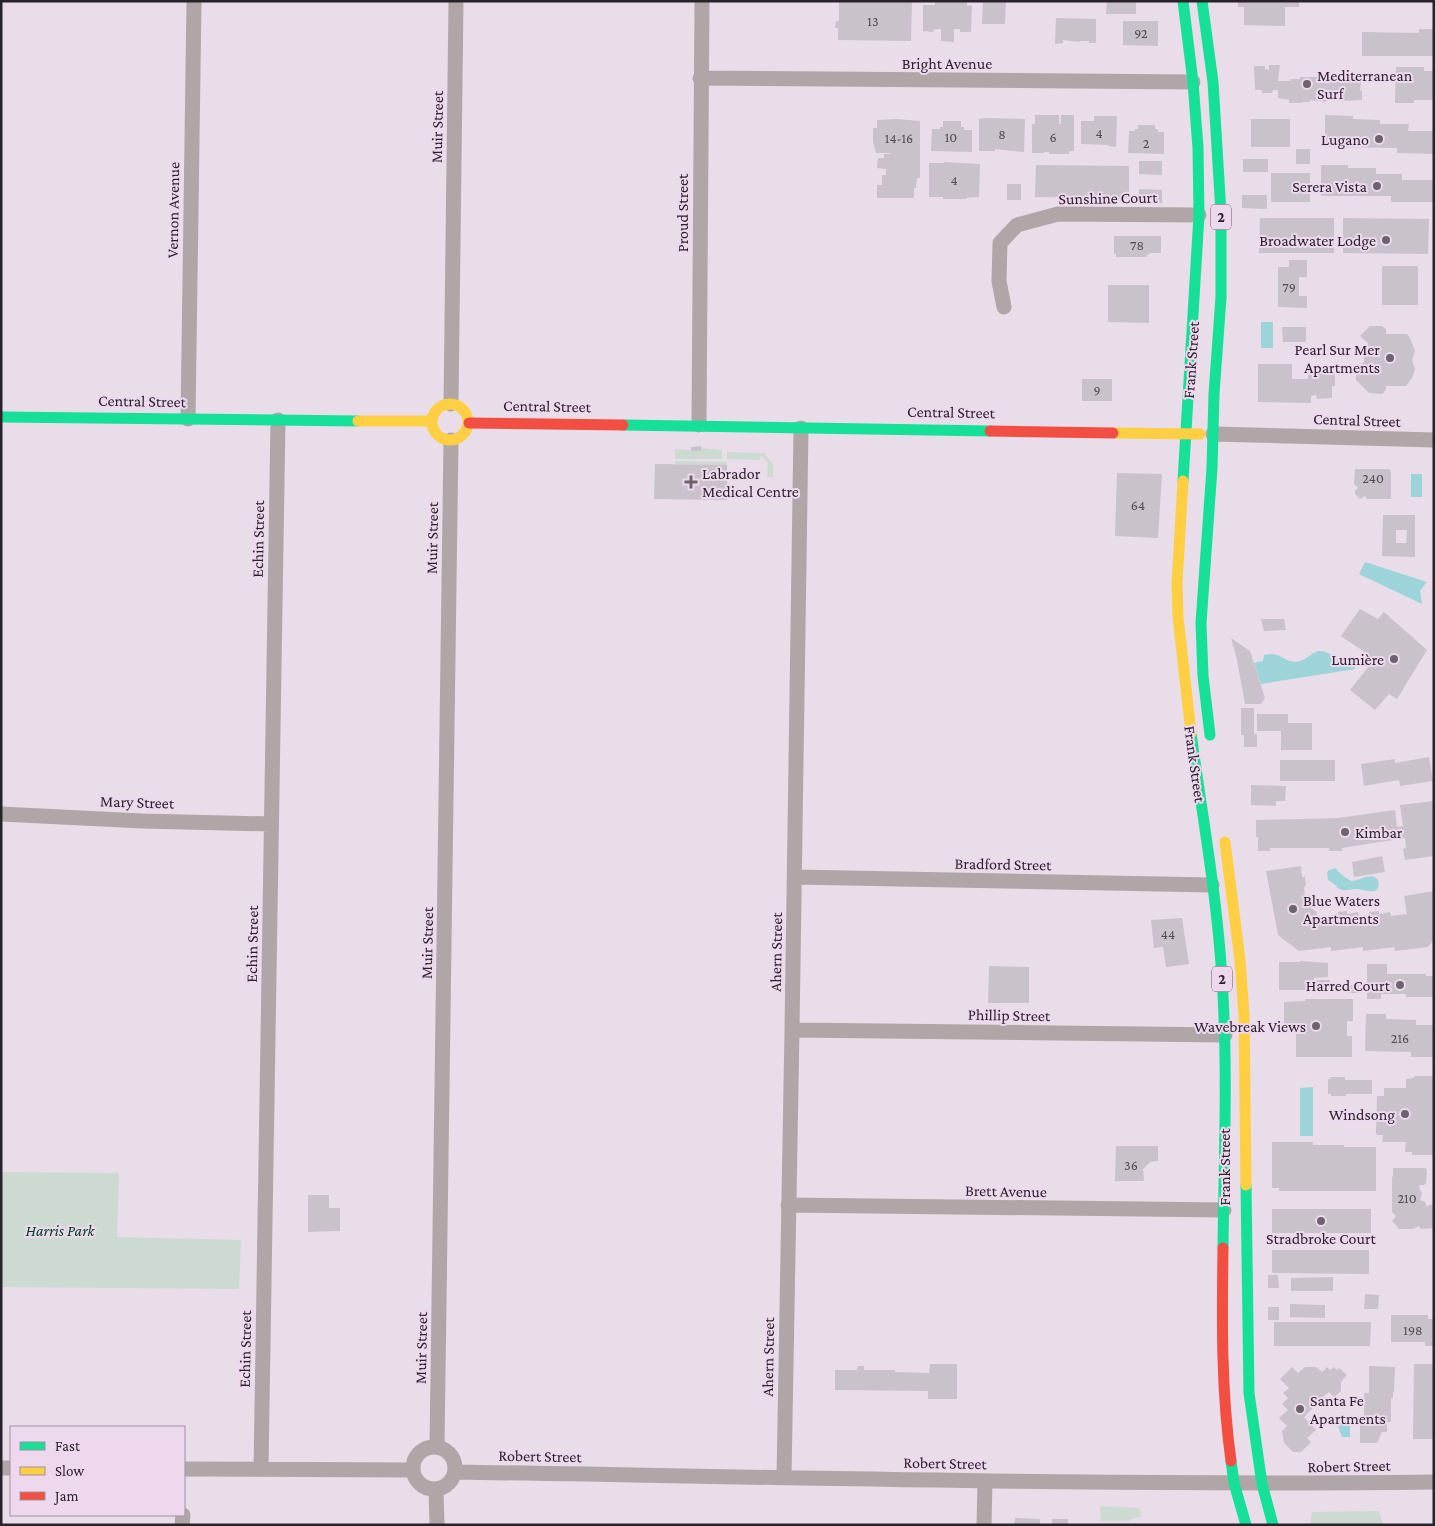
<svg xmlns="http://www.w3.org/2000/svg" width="1435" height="1526" font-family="'Crimson Pro',serif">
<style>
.green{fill:#ccdad1}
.water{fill:#9cd4d9}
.building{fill:#c9c2cb;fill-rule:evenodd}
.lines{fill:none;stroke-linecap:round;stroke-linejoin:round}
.street{stroke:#b0a6a8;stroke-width:15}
.fast{stroke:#16e098;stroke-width:11}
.slow{stroke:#ffcf43;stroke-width:11}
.jam{stroke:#f24e42;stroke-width:11}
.poi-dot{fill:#6c636d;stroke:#edd8ee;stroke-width:2}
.labels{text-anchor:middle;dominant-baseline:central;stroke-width:4;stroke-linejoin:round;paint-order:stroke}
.number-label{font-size:14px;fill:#524a52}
.shield{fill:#edd8ee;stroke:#645965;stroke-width:1}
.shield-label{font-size:15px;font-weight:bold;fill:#2a222a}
.street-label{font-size:16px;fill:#2a222a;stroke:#edd8ee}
.poi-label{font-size:16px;fill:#2a222a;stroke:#edd8ee;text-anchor:end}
.park-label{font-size:16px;font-style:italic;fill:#00431d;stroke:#edd8ee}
</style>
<rect width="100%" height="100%" fill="#e8dde9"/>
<path class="green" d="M701,448l21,2v9h-47v-10l25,2z
M727,452l37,1 9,11v13h-6l1,-14 -6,-7h-2v4l-33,-1z
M675,461l52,1v3l-52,-1z
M1,1172l118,1 -2,64 124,3 -2,49 -238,-2z
M1100,1506l39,2 3,8 -13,4v1h-28z
M1379,1511l4,14h-73l2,-13z"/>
<path class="water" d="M1261,322h12v26h-12z
M1411,474h11v23h-11z
M1365,562l62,20 -7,9 2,13 -63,-30z
M1318,651c16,-1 19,15 36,14l1,4 -94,15 -7,-21 9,-2 1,-6c17,-4 19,7 32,7 9,-1 14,-8 22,-11z
M1335,868l8,8 8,5c10,0 19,-10 27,-1 4,19 -15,8 -23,9 -5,0 -10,3 -15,0 -7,-4 0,-1 -6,-5 -2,-2 -4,-3 -6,-4l-1,-7 2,-3z
M1313,1087v49h-13v-48z
M1335,1418h15v19h-8z"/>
<path class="building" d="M839,1h73l-1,40 -73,-1v-12h-3l1,-7h3z
M935,1h32v5l5,-1 -1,27h-11v-3h-6v13l-13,-1v-12h-7l-1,3 -10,-1v-26h12z
M983,1h23l-1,23h-23z
M1107,1h29v13h-30z
M1238,1h61v6h-14v19l-41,-1v-18h-6z
M1056,18l40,1v24h-7v-2h-9l-1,1 -16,-2v3l-8,1z
M1123,21h35v25l-35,-1z
M1419,29h15v27h-72v-24l57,1z
M1269,65h11l-2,16h13v-2h9v-2h23v-2h10v7h5v-6h15v-1h9l-2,16h2v9l-20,1v-5h-5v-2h-4l-1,7 -6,-1v2l-16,-2v2h-8v1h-13v-3l-11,-2v-8h-5l-1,3h-10v-3h-7l-1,-24h11v3l4,1z
M1396,67h28v4h10v29h-20v3h-19z
M1035,115h24v9h2v-9h13v36h-5v3h-20v-2h-5v1h-12v-29h3z
M1325,115l28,1v3l27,1v4h29l-1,7h26v23l-37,-1v-5l-72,-1z
M1094,116h23l-1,31 -8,-1 1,-1 -28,-1v-23h13z
M985,118l40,1 -1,33 -29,-3v2h-16v-32z
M897,119l23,2v57h-3l-1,10h-2v10h-37v-13h5v-10h4v-6l-9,-1 1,-10h6v-4h6v-1h-14l-3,-11v-14h4v-8z
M1251,119h39v28h-39z
M943,121h18v6h3v3h8v22l-41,-1 1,-22h8v-2h3z
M1138,125h17v4h3v3h6v22l-36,-1 1,-22h6v-2h3z
M1296,149h14v15h-14z
M1243,159h25v13h-25z
M1139,161h23v14l-23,-1z
M944,162l36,2 -1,33 -13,1v1h-23v-2h-14v-34h15z
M1036,165l93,1v32l-94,-1z
M1321,165h27v3h28v6h26v6h32v22h-43v-6h-70z
M1271,173h39v29h-39z
M1007,184h14v16h-14z
M1139,189l23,1v13h-23z
M1242,195h25v14l-25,-1z
M1260,218h74v35h-75z
M1343,218l86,1 -1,35 -85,-1z
M1114,236h47v17h-10l-4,2v2h-31v-3h-2z
M1289,260h18v17h-8v19h8v12l-29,-1v-40h11z
M1382,266h36v39h-36z
M1108,285h41v38l-41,-1z
M1370,326h12l4,3v5h21l3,4 5,13 -3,9 3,9 -3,9 -6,8h-20v4l-4,4 -13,-1 -13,-13v-13l8,-5v-13h4v-6l-8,-7z
M1282,327h24v15h-23z
M1258,364h34v15h16v-7h9v-2h11v3h7v13h-3v12l-15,1 -1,-4 -5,1v7l-53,-1z
M1082,379h30v22h-30z
M701,446v5h-10v-4z
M655,464l72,1v35l-73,-1z
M1355,469h34l2,3v27h-24l-2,-3 -5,3 -5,-5v-3l3,-3 -4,-4z
M1117,473l45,1 -4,64 -43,-2z
M1383,515h32v42l-33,-1zM1396,530h11l-1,13h-10z
M1360,609l18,10 6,-7 43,38 -30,49 -8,-5 -14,16 -25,-20 19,-24 -3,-13 -25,-17z
M1261,619h23l2,11 -22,1z
M1231,638l19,13 15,47 -4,6h-16l-8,-44z
M1241,708h13v26h3v13h-13v-12h-3z
M1257,714h31v9h24v27h-31v-19h-24z
M1429,757l4,24 -33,5 -1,-6 -35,6 -3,-22 34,-5v4z
M1280,760h55v21h-55z
M1251,785l35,1 -1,15h-9v5l-25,-1z
M1434,801v55l-29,4 -2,-11 3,-1 -1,-10 -63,10v3h-13v-3h-59v3h-12v-14h-2v-17l82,-2 57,-8 2,17 6,-1 -3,-21z
M1382,856l3,16 -31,5 -2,-15z
M1301,866l1,11h3l1,9 -2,1 1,11h-2l1,7 5,3v-1l8,5 -1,2 5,3 17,-2v-3l9,-1v3l11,-2 1,5 11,-2 -1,-3 10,-1v3l11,-2 1,4 16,-2 -3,-18 30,-5v48l-6,8 -33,4 -1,-4 -31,4v-4l-32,4v-4l-32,4 -21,-16 -12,-64z
M1182,918l7,46 -23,3 -3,-20 -9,1 -3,-28z
M1300,961l28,2v14l-14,1v12h-35v-28h21z
M1367,964h20v10h39v2h8v21h-28v-3h-25v5h-14z
M989,966l40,1v36h-41z
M1316,980h14v13h-14z
M1345,985h14v8h-14z
M1306,999h47v22h-6v15h5v21h-56v-23h10v-3h-22v-29l21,-1z
M1366,1014h20v5l30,1v5h18v32h-23v-5l-46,-1z
M1414,1076h20v79h-22v-3h-7l1,-10h-24l1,-7h-6l-1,-2 1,-37h7v-8h22v-9l8,-1z
M1330,1077h15v3h27v14h-26v2h-15v-2h-3v-15h3z
M1272,1142h41v3h31v2h32v44h-97v-3h-7z
M1116,1146h42v15l-8,1 -7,7 1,12h-29z
M1393,1168h32l2,2 -1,13 -2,2h-5l1,5 2,3 -2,7 5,2 2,5 2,-2 5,-1v24l-13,1 -2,-3 -6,3h-14l-7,-8 4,-5 -4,-4v-35l1,-1z
M308,1195h21v13h11v23l-32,1z
M1272,1209h99v24h-99z
M1272,1250h97v24l-97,-1z
M1268,1275h10l1,13h-11z
M1333,1277v14h-42v-13z
M1365,1294l14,1 -1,14h-14z
M1290,1304l35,1v13l-35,-1z
M1268,1307h11v13h-11z
M1391,1315h37v4h6v27h-9v-4h-34z
M1274,1322h97l-1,24h-96z
M930,1364h27v35h-29v-8l-93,-1v-20h22l1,-4h6v4h31v2l34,1z
M1414,1364h20v75h-21z
M1369,1366l26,1 -1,25h-1v6h-2v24h-4v10h-5l-5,11h-17v-26h4v-24h5z
M1292,1367l6,6 7,-6h11l6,5 5,-5 3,3 4,-3 3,3 2,-2 8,7 -6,7v9l-7,6 -5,-5 -10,8 -2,-2 -6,7 2,3 -9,9 12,13 -9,8 4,4 -10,10h-8l-9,-9 -2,-12 5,-5 -8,-8 9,-8 -6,-6 6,-6 -5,-5 6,-5 -9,-9z
M1015,1518l25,1v6h-26z
M1052,1519h16v6h-16z"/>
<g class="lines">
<path class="street" d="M700,78l493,4
M1004,307l-5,-26 1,-38 17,-18 41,-11 141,1
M451,404l5,-403
M188,419l6,-418
M699,425l3,-424
M1213,434l221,6
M1,814l141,7 129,3
M795,877l417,8
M792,1030l433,5
M788,1205l436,5
M413 1468a21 21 0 1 1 42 0a21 21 0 1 1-42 0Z
M437,1447l14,-1007
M1,1468h10
M184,1469l228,1
M261,1469l17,-1049
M455,1472c326,5 653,14 979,10
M784,1477l8,-447 9,-602
M436,1490l1,35
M182,1525l1,-10
M984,1525l1,-44"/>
<path class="fast" d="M1183,1l10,81 5,66 1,67 -16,266
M1202,1l11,81 8,131v84l-7,97 -2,74 -11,155 2,53 7,59
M1,417l357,4
M623,425l367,6
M1191,733c11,81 26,163 31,245 6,90 2,180 1,270
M1246,1185l3,208 13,91 11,41
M1231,1461l3,22 12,42"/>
<path class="slow" d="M432 422a18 18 0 1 1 36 0a18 18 0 1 1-36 0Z
M358,421h74
M1113,433l87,1
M1183,481l-6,102 1,34 13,116
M1225,842l15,118 4,55 2,170"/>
<path class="jam" d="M469,423l154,2
M990,431l123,2
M1223,1248c-1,72 -2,141 8,213"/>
</g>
<g class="poi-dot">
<circle cx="1307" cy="84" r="5"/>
<circle cx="1379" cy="139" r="5"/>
<circle cx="1377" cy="186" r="5"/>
<circle cx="1386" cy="240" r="5"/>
<circle cx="1390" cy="358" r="5"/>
<path d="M688.5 474.5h5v5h5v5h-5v5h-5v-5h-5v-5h5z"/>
<circle cx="1394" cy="659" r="5"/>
<circle cx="1345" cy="832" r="5"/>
<circle cx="1293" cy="909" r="5"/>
<circle cx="1400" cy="985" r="5"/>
<circle cx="1316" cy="1026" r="5"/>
<circle cx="1405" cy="1114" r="5"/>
<circle cx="1321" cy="1221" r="5"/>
<circle cx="1300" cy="1409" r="5"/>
</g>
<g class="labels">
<g class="number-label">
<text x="873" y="21">13</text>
<text x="1141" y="33">92</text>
<text x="1099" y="133">4</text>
<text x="1002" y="134">8</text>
<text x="951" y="137">10</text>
<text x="1053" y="137">6</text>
<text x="899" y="138">14-16</text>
<text x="1146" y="143">2</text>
<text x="954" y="180">4</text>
<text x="1137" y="245">78</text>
<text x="1289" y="287">79</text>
<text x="1097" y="390">9</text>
<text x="1373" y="478">240</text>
<text x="1138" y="505">64</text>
<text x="1168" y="934">44</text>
<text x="1400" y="1038">216</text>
<text x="1131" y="1165">36</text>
<text x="1407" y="1198">210</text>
<text x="1413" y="1330">198</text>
</g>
<g class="shield">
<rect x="1211" y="204.5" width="20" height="25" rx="4"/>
<rect x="1212" y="966.5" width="20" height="25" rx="4"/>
</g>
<g class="shield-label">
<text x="1221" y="217">2</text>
<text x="1222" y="979">2</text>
</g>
<g class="street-label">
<text x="947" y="63">Bright Avenue</text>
<text transform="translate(437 127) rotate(-89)">Muir Street</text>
<text transform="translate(1108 198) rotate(-1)">Sunshine Court</text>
<text transform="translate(173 210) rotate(-89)">Vernon Avenue</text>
<text transform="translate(682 213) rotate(-90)">Proud Street</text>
<text transform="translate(1191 360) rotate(-86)">Frank Street</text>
<text transform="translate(142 401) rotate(1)">Central Street</text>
<text transform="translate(547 406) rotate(1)">Central Street</text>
<text transform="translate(951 412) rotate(1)">Central Street</text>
<text transform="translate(1357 420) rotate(2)">Central Street</text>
<text transform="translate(432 538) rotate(-89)">Muir Street</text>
<text transform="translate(258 539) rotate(-89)">Echin Street</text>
<text transform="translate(1195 764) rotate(82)">Frank Street</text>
<text transform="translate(137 802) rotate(2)">Mary Street</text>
<text transform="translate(1003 864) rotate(1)">Bradford Street</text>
<text transform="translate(427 943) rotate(-89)">Muir Street</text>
<text transform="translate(252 944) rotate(-89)">Echin Street</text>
<text transform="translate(776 952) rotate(-89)">Ahern Street</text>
<text transform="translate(1009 1015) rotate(1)">Phillip Street</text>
<text transform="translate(1224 1167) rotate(-90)">Frank Street</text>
<text transform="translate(1006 1191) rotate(1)">Brett Avenue</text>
<text transform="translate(421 1348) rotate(-89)">Muir Street</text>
<text transform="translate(245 1349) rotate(-89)">Echin Street</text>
<text transform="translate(768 1357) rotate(-89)">Ahern Street</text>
<text transform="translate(540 1456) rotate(1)">Robert Street</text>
<text transform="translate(945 1463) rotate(1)">Robert Street</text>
<text transform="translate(1349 1466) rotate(-1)">Robert Street</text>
</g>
<g class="poi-label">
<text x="1317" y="75" text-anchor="start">Mediterranean<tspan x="1317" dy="18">Surf</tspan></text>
<text x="1369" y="139">Lugano</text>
<text x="1367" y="186">Serera Vista</text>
<text x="1376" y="240">Broadwater Lodge</text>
<text x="1380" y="349">Pearl Sur Mer<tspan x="1380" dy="18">Apartments</tspan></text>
<text x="702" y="473" text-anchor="start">Labrador<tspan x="702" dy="18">Medical Centre</tspan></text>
<text x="1384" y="659">Lumière</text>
<text x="1355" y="832" text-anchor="start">Kimbar</text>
<text x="1303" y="900" text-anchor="start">Blue Waters<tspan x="1303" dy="18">Apartments</tspan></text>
<text x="1390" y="985">Harred Court</text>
<text x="1306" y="1026">Wavebreak Views</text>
<text x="1395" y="1114">Windsong</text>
<text x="1321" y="1238" text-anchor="middle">Stradbroke Court</text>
<text x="1310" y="1400" text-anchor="start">Santa Fe<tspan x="1310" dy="18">Apartments</tspan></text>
</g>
<g class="park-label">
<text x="60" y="1230">Harris Park</text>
</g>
</g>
<rect width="1435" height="1526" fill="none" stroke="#2a222a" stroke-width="5"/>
<rect x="10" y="1426" width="175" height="90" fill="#edd8ee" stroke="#9f8fa0"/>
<rect x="20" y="1442" width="25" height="8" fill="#16e098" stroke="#9f8fa0"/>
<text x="55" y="1451" font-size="15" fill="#2a222a">Fast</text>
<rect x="20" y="1467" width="25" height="8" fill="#ffcf43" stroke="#9f8fa0"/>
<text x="55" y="1476" font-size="15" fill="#2a222a">Slow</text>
<rect x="20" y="1492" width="25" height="8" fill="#f24e42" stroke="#9f8fa0"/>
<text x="55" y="1501" font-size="15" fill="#2a222a">Jam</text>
</svg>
